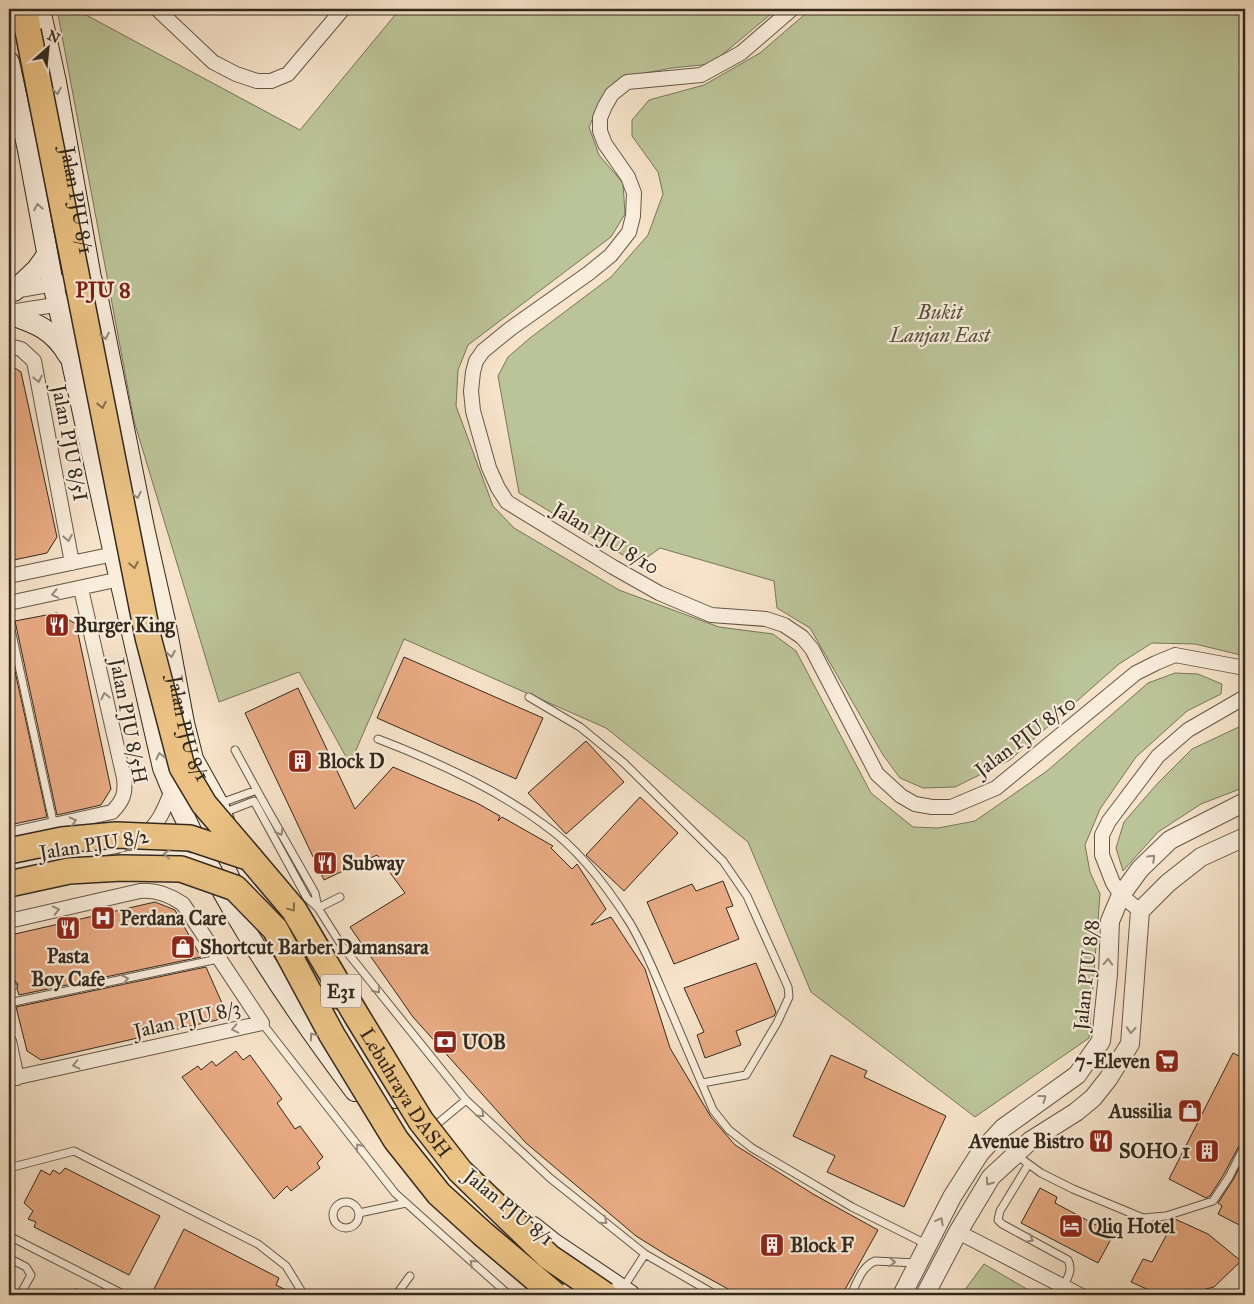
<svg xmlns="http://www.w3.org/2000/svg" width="1254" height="1304" font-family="'IM FELL Great Primer',serif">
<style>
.green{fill:#bbc498;stroke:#76765a}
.building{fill:#e8aa82;stroke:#32291d}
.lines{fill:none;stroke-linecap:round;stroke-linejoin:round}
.service-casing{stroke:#635848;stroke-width:9}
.minor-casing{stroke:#635848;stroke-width:16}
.tertiary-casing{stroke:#635848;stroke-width:20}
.secondary-casing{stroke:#32291d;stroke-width:22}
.motorway-casing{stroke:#32291d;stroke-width:28}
.service{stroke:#f9eddc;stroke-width:7}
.minor{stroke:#f9eddc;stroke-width:14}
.tertiary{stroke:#f9eddc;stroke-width:18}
.secondary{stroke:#f9eddc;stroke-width:20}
.motorway{stroke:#ebc284;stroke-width:25}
.motorway-bridge-casing{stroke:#32291d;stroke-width:28;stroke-linecap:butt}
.motorway-bridge{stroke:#ebc284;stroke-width:25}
.oneway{stroke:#968b7c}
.oneway2{stroke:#856e4b}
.labels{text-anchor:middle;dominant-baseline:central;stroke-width:4.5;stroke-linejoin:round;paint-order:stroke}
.shield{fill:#f9eddc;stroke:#6e6456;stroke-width:1}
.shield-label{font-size:19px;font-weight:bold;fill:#32291d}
.street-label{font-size:20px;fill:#32291d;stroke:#f9eddc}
.park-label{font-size:20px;font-style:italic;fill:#54503c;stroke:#f9eddc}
.poi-label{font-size:20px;font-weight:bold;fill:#32291d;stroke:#f9eddc;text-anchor:start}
.quarter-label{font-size:22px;font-weight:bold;fill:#7a1f14;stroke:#f9eddc}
</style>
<rect width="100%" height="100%" fill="#f6e3c9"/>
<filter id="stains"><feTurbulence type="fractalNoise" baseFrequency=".004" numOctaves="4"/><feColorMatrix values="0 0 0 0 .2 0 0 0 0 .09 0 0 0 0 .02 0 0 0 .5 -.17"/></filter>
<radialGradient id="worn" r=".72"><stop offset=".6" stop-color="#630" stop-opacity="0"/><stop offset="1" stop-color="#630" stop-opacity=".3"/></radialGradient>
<path class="green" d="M57,9h18l225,121 100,-121h377l-66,55 -39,4 -43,8 -28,24 -12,27 10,28 24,28 2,31 -14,23 -143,108 -10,25 -2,36 37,100 21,22 105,62 100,37 54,7 23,17 75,142 42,34 25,1 37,-7 72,-50 101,-88 27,-10 23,1 24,10 -1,10 -34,17 -51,46 -36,52 -15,36 5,27 10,22 -11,144 -114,79 -164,-125 -63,-150 -142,-114 -202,-89 -54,125 -51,-92 -80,30 -85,-281z
M811,9h434v647l-50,-12 -43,-1 -33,21 -109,96 -55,27 -32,1 -23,-10 -17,-23 -73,-127 -33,-20 -3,-27 -114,-33 -22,16 -119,-71 -21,-117 10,-19 22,-19 81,-61 37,-42 15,-41 -5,-22 -26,-36v-16l17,-20 55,-15 56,-32z
M1245,722v65l-44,17 -43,28 -35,39 -7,-23 8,-26 33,-38 35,-35 49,-23z
M984,1264l53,31h-76z"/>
<path class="building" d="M9,364l12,8 36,165 -10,16 -38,8z
M57,613l19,11 35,165 -10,16 -44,10 -42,-194z
M9,644l38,173 -38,8z
M404,657l139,61 -27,61 -139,-61z
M298,688l57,121 38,-42 84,36 23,13 -2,5 4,-4 51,29 -2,2 21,21 5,-5 29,45 -15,16 20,-8 34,52 25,79 41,69 24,28 78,49 65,36 -36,65h-103l-71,-39 -32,-20 -110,-93 -113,-126 -63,-90 55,-34 -28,-38 -53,25 -79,-167z
M586,741l38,41 -58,52 -38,-41z
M640,797l38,36 -54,58 -38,-36z
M723,881l10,25 -7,2 13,31 -65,25 -27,-62 45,-18 4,7z
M155,902l20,8 26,47 -182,38 -2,-6 1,-5 -3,-3 -6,-19v-12l6,-16z
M756,963l20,49 -2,4 -38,15 5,14 -36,13 -8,-23 7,-3 -20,-44z
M206,967l19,43 -8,10 -176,40 -14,-9 -11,-44z
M236,1051l7,9 7,-5 32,44 -5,4 18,26 5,-3 23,31 -6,6 3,5 -29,23 -4,-5 -13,13 -92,-122 16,-11 3,4 11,-9 4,5z
M1233,1053l12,6v81l-4,2 -17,32 -14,22 -4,2 -37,-19z
M831,1055l36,16 -3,6 82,39 -42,91 -77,-35 8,-16 -42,-20z
M1245,1156v72l-27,-14 4,-8 -4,-3 15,-23z
M65,1168l95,48 -31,59 -95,-48 2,-5 -8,-3 5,-8 -9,-8 17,-33 9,5 3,-5 7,4z
M1040,1188l17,9 -2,6 41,22 3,-6 18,9 -19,35 -77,-40z
M1175,1219l33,15 33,27 -27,26 -20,5 -23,3 -20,-4 -20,-9 12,-23 9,3z
M184,1229l95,49 -3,7 20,10h-130l-12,-6z"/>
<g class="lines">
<defs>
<path id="service" d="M9,620l45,206
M529,697l51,30 44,36 99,98 24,35 41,91 1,10 -12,26 -31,52 -44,8
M378,739c55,21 118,50 165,85 35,24 65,64 87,99 15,25 26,53 37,79 15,36 31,72 46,108l16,20 23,18 100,59 74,37
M235,750l30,55 50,88 3,15
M218,804l39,-14
M223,813l31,-12 53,97 11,10 24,38 124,154 84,78 95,76 71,41
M318,908l22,-11
M9,987l4,-1
M9,1003l209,-44
M262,1023l133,170 114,102
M431,1129l35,-29
M1016,1155l25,18 32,16 70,29 23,-2 47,-15 16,-24 16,-32
M1028,1165l-28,46 -2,9 4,4 66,36c5,10 0,17 -5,27
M9,1168l65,-17 184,93 28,22 16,26 -1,3
M333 1215a13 13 0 1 1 26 0a13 13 0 1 1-26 0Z
M359,1213l47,-10
M9,1236l116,59
M9,1258l17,9 5,8 -11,20
M623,1288l22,-34
M68,1295l7,-2 5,2
M396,1295l14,-19
M851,1295c6,-12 10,-28 24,-34l42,2"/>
<path id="minor" d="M157,9l56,53 23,12 21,7h14l17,-7 55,-65
M792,9l-51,44 -40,22 -74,7 -15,12 -7,12 -5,12v13l5,13 23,33 6,16 -1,23 -4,16 -18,23 -22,18 -79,56 -27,22 -7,10 -3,11 -2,19 2,20 16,57 9,20 9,14 106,65 46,26 52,22 55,4 18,6 18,12 10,12 65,125 24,22 14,8 17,3h19l45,-19 140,-115 20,-10 19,-8 70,13
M14,291l68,-12
M10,312l77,-12
M9,346l12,3 13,12 38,202
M9,576l105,-22
M9,603l111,-24
M9,835l103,-23c11,-11 14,-19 12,-34l-43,-189
M143,836c16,-12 22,-28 29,-46
M124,859c28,-5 45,-9 71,4
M9,868l112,-23
M1140,911l-19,-16 -8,-12 -11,-28v-20l7,-14 49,-65 30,-26 57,-33
M9,921l131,-30c16,-2 30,4 43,13l79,119 -253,56
M9,1041l8,37
M958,1232l122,63
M1243,1295l2,-1"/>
<path id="tertiary" d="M902,1295l50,-98 28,-44 23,-25 74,-53 24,-34 7,-67 2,-53 11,-26 19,-26 30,-29 75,-38
M925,1295l33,-63 33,-55 39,-36 46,-29 17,-14 15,-19 22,-35 10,-133 28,-28 33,-26 44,-20"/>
<g id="secondary">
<path id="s1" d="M40,9l16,73 35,196 7,21 46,229 21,93 19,102 9,36 25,45 6,17"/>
<path d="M9,62l19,88 25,134 19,79 42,191 49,214c47,116 117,223 192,323"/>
<path d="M14,291l23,-22 10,-14"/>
<path d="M9,314c26,9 44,15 59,41"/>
<path d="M244,860l32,64"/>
<path d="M333,1019l63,79"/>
<path d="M533,1227l20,16 77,52"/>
</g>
<path id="motorway" d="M25,9l3,22"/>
</defs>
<use href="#service" class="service-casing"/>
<use href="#minor" class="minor-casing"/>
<use href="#tertiary" class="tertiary-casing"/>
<use href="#secondary" class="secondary-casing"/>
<use href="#motorway" class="motorway-casing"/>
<use href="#service" class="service"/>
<use href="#minor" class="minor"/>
<use href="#tertiary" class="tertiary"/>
<use href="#secondary" class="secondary"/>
<use href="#motorway" class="motorway"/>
<defs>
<g id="motorway-bridge">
<path d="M28,31l120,606 34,130 22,37 46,54"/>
<path id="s2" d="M9,851l53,-11 54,-5 74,3 60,20 44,52 64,108 63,103 39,50 89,86 56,38"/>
<path d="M9,884l60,-13 53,-3 59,1 54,19 40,41 57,106 64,105 43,54 44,40 72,61"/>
</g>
</defs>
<use href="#motorway-bridge" class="motorway-bridge-casing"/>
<use href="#motorway-bridge" class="motorway-bridge"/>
</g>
<defs><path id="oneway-chevron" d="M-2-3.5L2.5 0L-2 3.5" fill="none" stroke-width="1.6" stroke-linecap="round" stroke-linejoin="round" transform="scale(1.25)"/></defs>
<g class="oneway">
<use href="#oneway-chevron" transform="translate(57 91) rotate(80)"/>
<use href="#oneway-chevron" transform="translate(38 207) rotate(-100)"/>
<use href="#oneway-chevron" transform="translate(105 336) rotate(79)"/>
<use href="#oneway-chevron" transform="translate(38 379) rotate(79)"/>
<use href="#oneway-chevron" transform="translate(137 495) rotate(79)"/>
<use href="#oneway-chevron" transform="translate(68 538) rotate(79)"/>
<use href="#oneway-chevron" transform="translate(55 594) rotate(169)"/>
<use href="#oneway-chevron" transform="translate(171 654) rotate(80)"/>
<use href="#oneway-chevron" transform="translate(105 696) rotate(-103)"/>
<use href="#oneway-chevron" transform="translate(160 756) rotate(-103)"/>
<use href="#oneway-chevron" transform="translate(73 821) rotate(-14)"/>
<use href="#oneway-chevron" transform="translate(280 832) rotate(60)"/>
<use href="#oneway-chevron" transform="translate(167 854) rotate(-174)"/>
<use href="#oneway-chevron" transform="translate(1152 858) rotate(-44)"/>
<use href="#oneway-chevron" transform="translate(56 910) rotate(-13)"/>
<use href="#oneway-chevron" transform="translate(1108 962) rotate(-87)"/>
<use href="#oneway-chevron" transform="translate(125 979) rotate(-12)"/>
<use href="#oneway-chevron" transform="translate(377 990) rotate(51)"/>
<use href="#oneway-chevron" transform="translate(235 1029) rotate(167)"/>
<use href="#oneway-chevron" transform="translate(1131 1030) rotate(94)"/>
<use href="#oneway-chevron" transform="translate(313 1036) rotate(-126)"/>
<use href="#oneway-chevron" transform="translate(76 1065) rotate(167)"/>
<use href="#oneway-chevron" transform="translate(1043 1098) rotate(-36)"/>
<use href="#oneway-chevron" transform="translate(481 1114) rotate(43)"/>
<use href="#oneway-chevron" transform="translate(359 1147) rotate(-128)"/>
<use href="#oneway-chevron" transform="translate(989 1182) rotate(125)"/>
<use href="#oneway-chevron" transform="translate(604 1221) rotate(39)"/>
<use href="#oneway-chevron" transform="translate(940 1221) rotate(-62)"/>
<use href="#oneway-chevron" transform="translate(1030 1239) rotate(28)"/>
<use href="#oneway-chevron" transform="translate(892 1262) rotate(2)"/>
<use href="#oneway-chevron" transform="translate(473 1263) rotate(-138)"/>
</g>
<g class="oneway2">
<use href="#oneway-chevron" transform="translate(102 405) rotate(79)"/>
<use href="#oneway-chevron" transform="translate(134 565) rotate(79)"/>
<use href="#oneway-chevron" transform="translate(292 908) rotate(53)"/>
</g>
<defs>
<symbol id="restaurant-square" viewBox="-11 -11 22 22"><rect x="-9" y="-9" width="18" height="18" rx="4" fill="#8f2418" stroke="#f9eddc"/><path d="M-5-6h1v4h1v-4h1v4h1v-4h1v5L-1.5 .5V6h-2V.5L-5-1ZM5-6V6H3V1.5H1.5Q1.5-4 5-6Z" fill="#fff"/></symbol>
<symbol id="building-square" viewBox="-11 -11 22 22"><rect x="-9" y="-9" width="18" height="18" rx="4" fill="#8f2418" stroke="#f9eddc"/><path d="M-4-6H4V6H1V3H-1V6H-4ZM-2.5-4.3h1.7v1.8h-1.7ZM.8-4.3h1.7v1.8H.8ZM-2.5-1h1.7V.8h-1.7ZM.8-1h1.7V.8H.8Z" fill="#fff"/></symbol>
<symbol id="hospital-square" viewBox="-11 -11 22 22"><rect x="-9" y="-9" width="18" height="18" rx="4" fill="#8f2418" stroke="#f9eddc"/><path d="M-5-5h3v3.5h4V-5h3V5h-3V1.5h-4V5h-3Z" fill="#fff"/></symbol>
<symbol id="shop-square" viewBox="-11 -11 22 22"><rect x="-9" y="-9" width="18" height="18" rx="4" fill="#8f2418" stroke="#f9eddc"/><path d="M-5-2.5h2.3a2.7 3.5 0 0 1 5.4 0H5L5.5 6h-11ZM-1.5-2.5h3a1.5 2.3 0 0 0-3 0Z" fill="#fff"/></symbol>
<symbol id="bank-square" viewBox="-11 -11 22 22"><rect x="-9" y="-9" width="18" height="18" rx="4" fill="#8f2418" stroke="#f9eddc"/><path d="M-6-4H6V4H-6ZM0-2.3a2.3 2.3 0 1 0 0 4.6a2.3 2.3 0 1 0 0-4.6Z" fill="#fff"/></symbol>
<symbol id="supermarket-square" viewBox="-11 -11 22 22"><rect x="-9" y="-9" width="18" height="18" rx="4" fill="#8f2418" stroke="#f9eddc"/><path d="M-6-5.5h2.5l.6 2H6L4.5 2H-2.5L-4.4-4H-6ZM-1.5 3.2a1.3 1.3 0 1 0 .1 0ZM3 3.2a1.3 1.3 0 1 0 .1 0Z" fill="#fff"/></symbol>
<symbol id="hotel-square" viewBox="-11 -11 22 22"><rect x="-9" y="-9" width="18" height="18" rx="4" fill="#8f2418" stroke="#f9eddc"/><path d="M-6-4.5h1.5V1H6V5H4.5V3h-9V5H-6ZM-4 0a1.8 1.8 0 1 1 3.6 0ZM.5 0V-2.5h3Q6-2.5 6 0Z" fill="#fff"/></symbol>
</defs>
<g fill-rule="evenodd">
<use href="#restaurant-square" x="43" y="611" width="28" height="28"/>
<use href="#building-square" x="286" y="747" width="28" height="28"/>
<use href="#restaurant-square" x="311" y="849" width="28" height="28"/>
<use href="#hospital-square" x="89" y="904" width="28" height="28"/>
<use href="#restaurant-square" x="54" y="914" width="28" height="28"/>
<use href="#shop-square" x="169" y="933" width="28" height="28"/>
<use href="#bank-square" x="431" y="1028" width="28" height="28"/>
<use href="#supermarket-square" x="1153" y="1047" width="28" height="28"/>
<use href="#shop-square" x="1176" y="1097" width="28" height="28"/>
<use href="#restaurant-square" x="1087" y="1127" width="28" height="28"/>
<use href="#building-square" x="1193" y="1137" width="28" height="28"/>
<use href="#hotel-square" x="1057" y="1212" width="28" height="28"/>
<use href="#building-square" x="758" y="1231" width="28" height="28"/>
</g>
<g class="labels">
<rect class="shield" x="321" y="974.5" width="40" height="33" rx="4"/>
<g class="shield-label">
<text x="341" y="991">E31</text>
</g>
<g class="street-label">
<text stroke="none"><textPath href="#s1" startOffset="195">Jalan PJU 8/1</textPath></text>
<text transform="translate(70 443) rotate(79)">Jalan PJU 8/5I</text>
<text transform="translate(606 538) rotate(31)">Jalan PJU 8/10</text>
<text transform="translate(129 721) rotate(79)">Jalan PJU 8/5H</text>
<text stroke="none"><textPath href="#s1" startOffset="735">Jalan PJU 8/1</textPath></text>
<text transform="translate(1025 736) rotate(-37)">Jalan PJU 8/10</text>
<text transform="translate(94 844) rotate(-9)">Jalan PJU 8/2</text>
<text transform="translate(1086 975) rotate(-84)">Jalan PJU 8/8</text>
<text transform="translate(187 1019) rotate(-13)">Jalan PJU 8/3</text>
<text stroke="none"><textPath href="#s2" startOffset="528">Lebuhraya DASH</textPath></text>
<text transform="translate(509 1207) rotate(39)">Jalan PJU 8/1</text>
</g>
<g class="park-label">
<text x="940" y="312">Bukit<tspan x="940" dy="23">Lanjan East</tspan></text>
</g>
<g class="poi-label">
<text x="74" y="625">Burger King</text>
<text x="318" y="761">Block D</text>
<text x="342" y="863">Subway</text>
<text x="120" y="918">Perdana Care</text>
<text x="200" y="947">Shortcut Barber Damansara</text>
<text x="68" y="956" text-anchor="middle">Pasta<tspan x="68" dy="23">Boy Cafe</tspan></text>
<text x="462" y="1042">UOB</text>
<text x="1150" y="1061" text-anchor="end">7-Eleven</text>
<text x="1172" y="1111" text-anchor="end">Aussilia</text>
<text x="1084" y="1141" text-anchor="end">Avenue Bistro</text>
<text x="1190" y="1151" text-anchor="end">SOHO 1</text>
<text x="1088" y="1226">Qliq Hotel</text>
<text x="790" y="1245">Block F</text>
</g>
<g class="quarter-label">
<text x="103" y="289">PJU 8</text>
</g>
</g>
<rect width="1254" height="1304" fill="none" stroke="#f6e3c9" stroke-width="30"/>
<rect x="10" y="10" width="1234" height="1284" fill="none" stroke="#32291d" stroke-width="2.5"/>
<rect x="15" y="15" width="1224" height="1274" fill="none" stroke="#32291d"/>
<g transform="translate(48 48) rotate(27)" stroke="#f9eddc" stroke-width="4" paint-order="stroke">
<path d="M0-4L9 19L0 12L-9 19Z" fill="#32291d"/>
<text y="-8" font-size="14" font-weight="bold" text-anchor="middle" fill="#32291d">N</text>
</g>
<rect width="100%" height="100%" filter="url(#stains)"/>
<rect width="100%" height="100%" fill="url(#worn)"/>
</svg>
